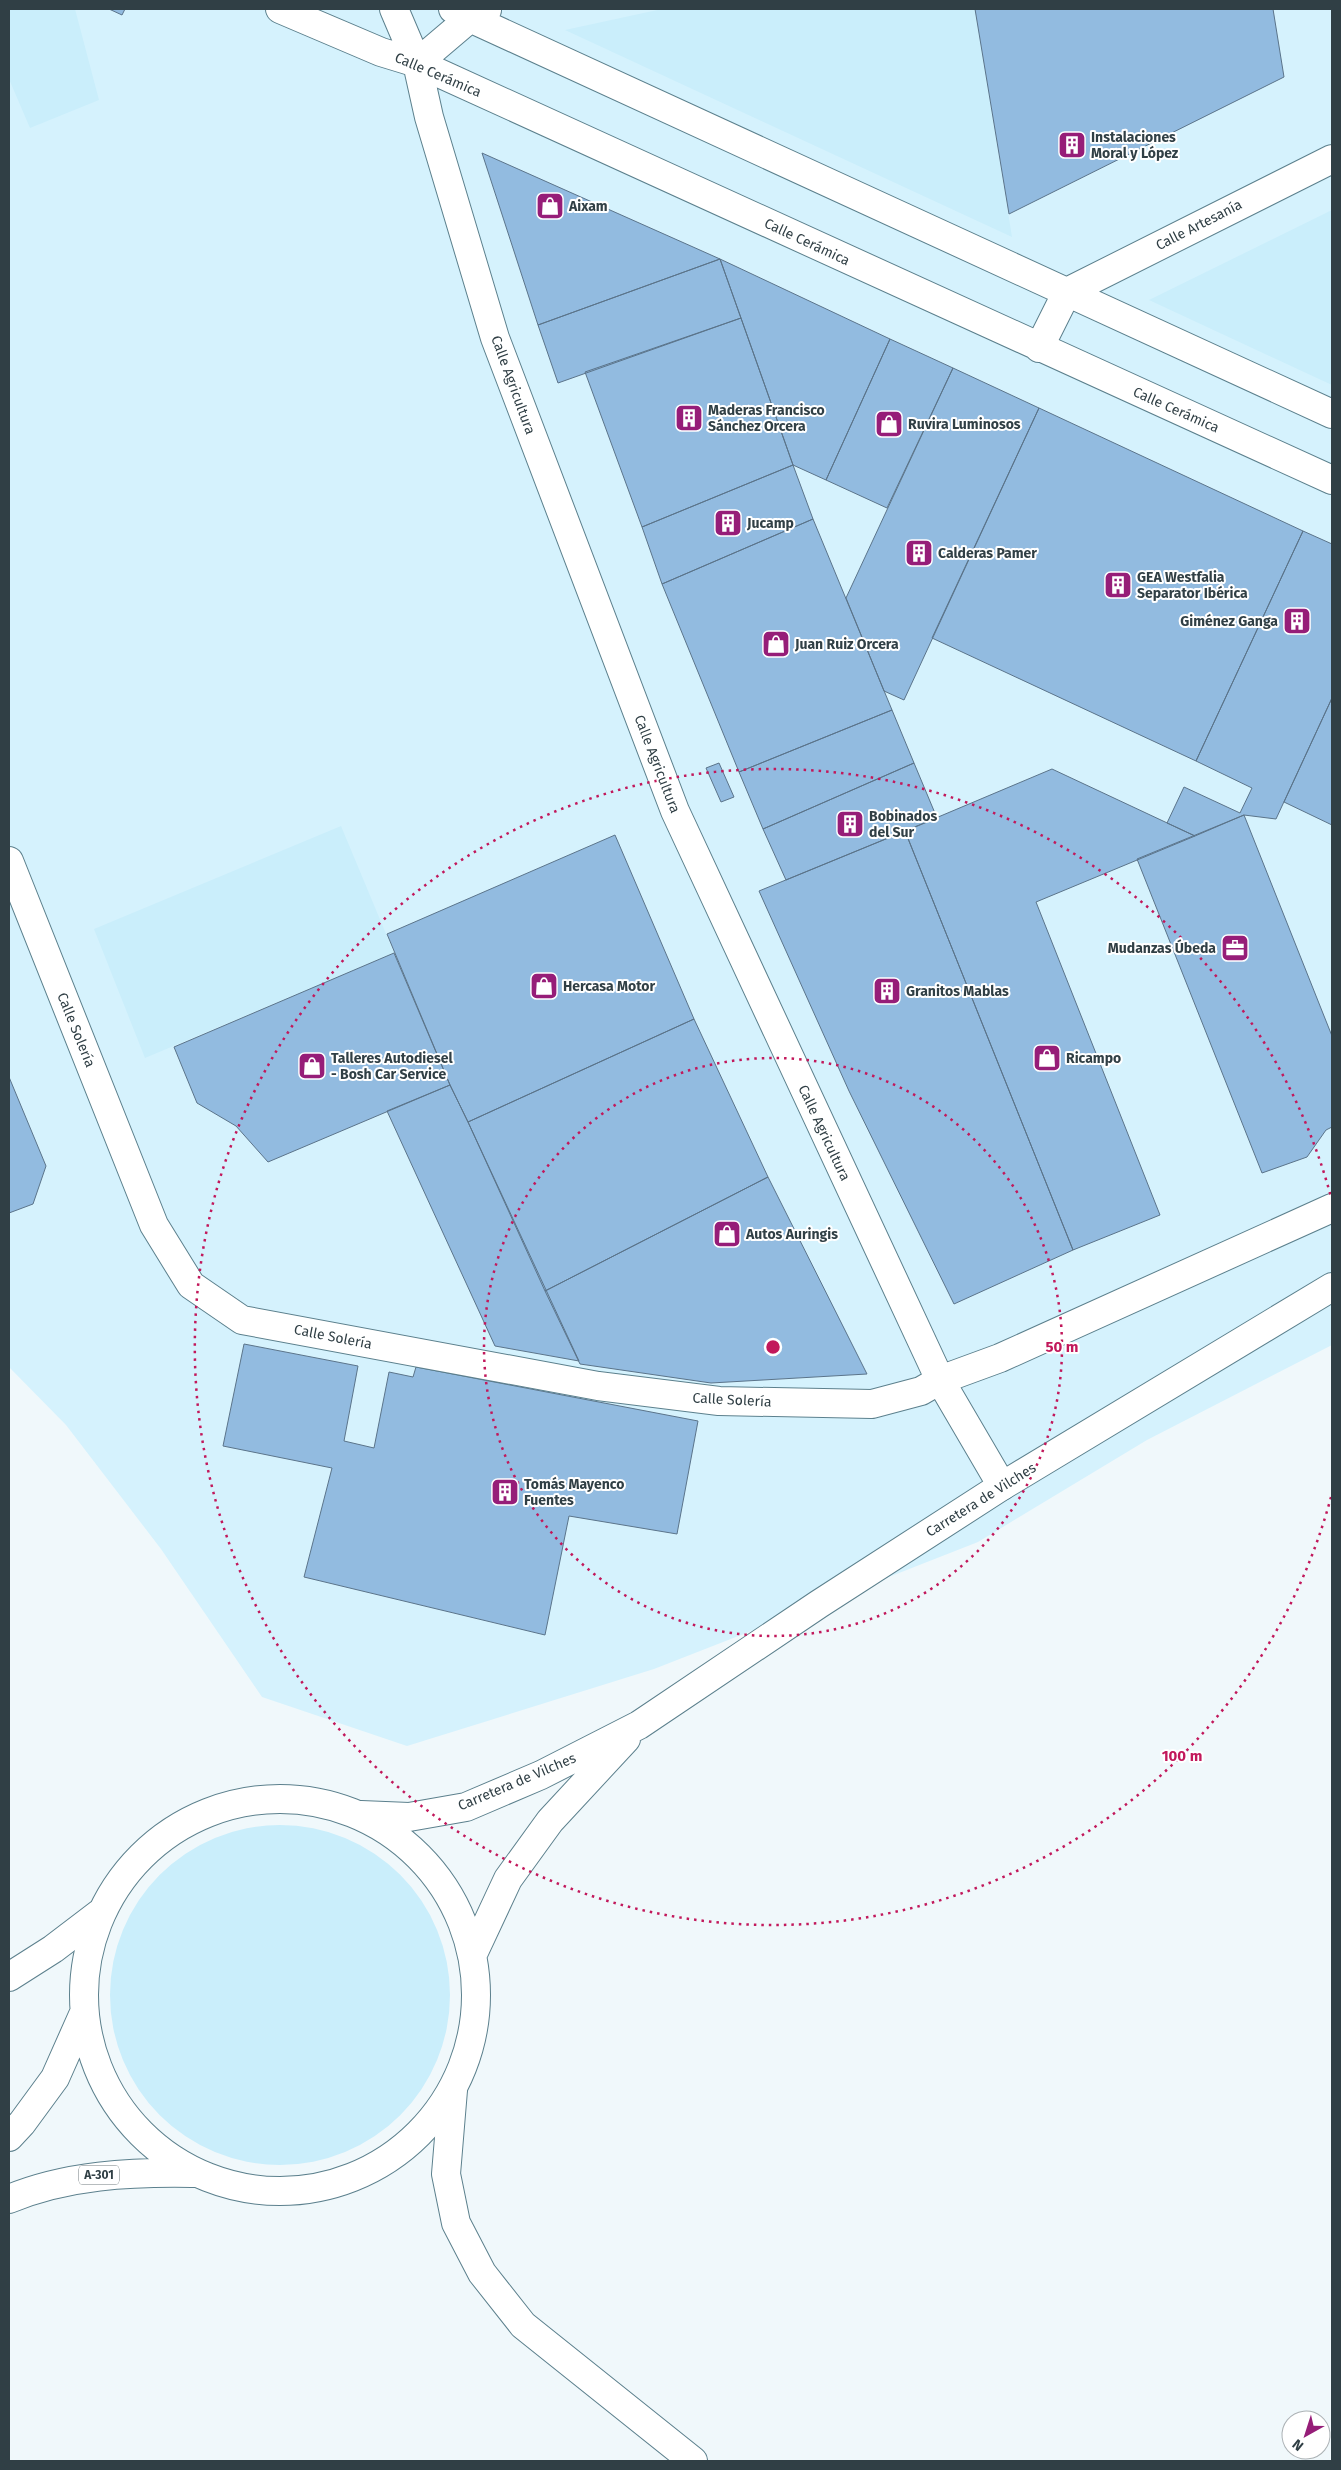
<svg xmlns="http://www.w3.org/2000/svg" width="1341" height="2470" font-family="'Fira Sans',sans-serif">
<style>
.built{fill:#d5f2fd}
.green{fill:#caeefb}
.building{fill:#92bbe0;stroke:#5b748a}
.lines{fill:none;stroke-linecap:round;stroke-linejoin:round}
.street-casing{stroke:#5c808d;stroke-width:30}
.secondary-casing{stroke:#5c808d;stroke-width:30}
.primary-casing{stroke:#5c808d;stroke-width:30}
.highway-casing{stroke:#5c808d;stroke-width:30}
.street{stroke:#fff;stroke-width:28}
.secondary{stroke:#fff;stroke-width:28}
.primary{stroke:#fff;stroke-width:28}
.highway{stroke:#fff;stroke-width:28}
.ring{fill:none;stroke:#c2185b;stroke-width:2.5;stroke-dasharray:2.5 5}
.labels{text-anchor:middle;dominant-baseline:central;stroke-width:4;stroke-linejoin:round;paint-order:stroke}
.shield{fill:#fff;stroke:#6e797d;stroke-width:1}
.shield-label{font-size:12px;font-weight:bold;fill:#303f45}
.street-label{font-size:14px;fill:#303f45;stroke:#fff}
.poi-label{font-size:14px;font-weight:bold;fill:#303f45;stroke:#fff;text-anchor:start}
.centre{fill:#c2185b;stroke:#fff;stroke-width:2.5}
.ring-label{font-size:15px;text-anchor:middle;font-weight:bold;fill:#c2185b;stroke:#fff;stroke-width:4;stroke-linejoin:round;paint-order:stroke}
</style>
<rect width="100%" height="100%" fill="#f0f8fb"/>
<path class="built" d="M9,9h1323v1336l-185,95 -169,102 -324,127 -247,77 -145,-49 -101,-148 -95,-124 -57,-58z"/>
<path class="green" d="M9,9h66l24,91 -69,28 -21,-49z
M662,9h313l37,228 -447,-207z
M1332,210v175l-183,-85z
M341,826l53,127 -249,105 -51,-129z
M110 1995a170 170 0 1 1 340 0a170 170 0 1 1-340 0Z"/>
<path class="building" d="M109,9h16l-3,6z
M975,9h298l11,68 -275,137z
M482,153l238,106 -182,66z
M720,259l21,59 -183,65 -20,-58z
M720,259l170,80 -64,141 -33,-15z
M741,318l52,147 -151,62 -57,-155z
M890,339l63,29 -66,140 -61,-28z
M953,368l86,40 -135,292 -20,-9 -38,-93z
M1039,408l264,123 -107,230 -264,-123z
M793,465l20,54 -151,65 -20,-57z
M813,519l79,191 -153,62 -77,-188z
M1303,531l29,13v154l-56,121 -32,-4 -49,21 -28,-13 17,-36 56,26 12,-25 -56,-27z
M1332,698v127l-48,-23z
M892,710l22,53 -151,66 -24,-57z
M719,763l15,34 -13,5 -15,-34z
M914,763l23,55 -151,62 -23,-51z
M1052,769l143,67 -159,66 124,313 -87,35 -168,-419z
M1244,815l88,221v91l-6,3 -19,27 -45,16 -125,-314z
M905,831l168,419 -119,54 -105,-213 -90,-200z
M615,835l79,184 -226,103 -18,-37 -63,-151z
M394,953l56,132 -182,77 -32,-36 -39,-23 -23,-56z
M694,1019l74,158 -223,114 -77,-169z
M9,1077l37,89 -13,38 -24,9z
M450,1085l18,37 111,239 -84,-15 -108,-235z
M768,1177l99,197 -156,9 -131,-19 -35,-73z
M244,1344l114,22 -14,75 30,7 15,-76 24,5 3,-10 282,54 -21,113 -108,-18 -24,119 -241,-58 28,-109 -109,-22z"/>
<g class="lines">
<defs>
<path id="street" d="M280,9l101,43 36,11 915,417
M394,9l23,54 12,54 66,221 180,473 265,569 62,106
M470,18l862,396
M417,63l53,-45 17,-8
M1039,348l28,-56 265,-133
M9,861l145,364 37,60 51,35 356,66 121,15 153,3 49,-13 19,-11 60,-22 332,-150"/>
<path id="secondary" d="M453,9l17,9"/>
<path id="primary" d="M84 1995a196 196 0 1 1 392 0a196 196 0 1 1-392 0Z
M361,1815l48,2 57,-10 75,-32 98,-50 180,-121 183,-118 330,-199
M472,1956l36,-77 42,-58 76,-82
M9,2137l13,-14 33,-45 28,-63
M9,2199c58,-24 121,-27 183,-26"/>
<path id="highway" d="M9,1977l44,-28 46,-35
M453,2090l-7,84 10,49 26,50 41,52 170,136"/>
</defs>
<use href="#street" class="street-casing"/>
<use href="#secondary" class="secondary-casing"/>
<use href="#primary" class="primary-casing"/>
<use href="#highway" class="highway-casing"/>
<use href="#street" class="street"/>
<use href="#secondary" class="secondary"/>
<use href="#primary" class="primary"/>
<use href="#highway" class="highway"/>
</g>
<g class="ring">
<circle cx="773" cy="1347" r="289"/>
<path d="M1331 1497A578 578 0 1 1 1331 1197"/>
</g>
<defs>
<symbol id="building-square" viewBox="-11 -11 22 22"><rect x="-9" y="-9" width="18" height="18" rx="4" fill="#961d78" stroke="#fff"/><path d="M-4-6H4V6H1V3H-1V6H-4ZM-2.5-4.3h1.7v1.8h-1.7ZM.8-4.3h1.7v1.8H.8ZM-2.5-1h1.7V.8h-1.7ZM.8-1h1.7V.8H.8Z" fill="#fff"/></symbol>
<symbol id="shop-square" viewBox="-11 -11 22 22"><rect x="-9" y="-9" width="18" height="18" rx="4" fill="#961d78" stroke="#fff"/><path d="M-5-2.5h2.3a2.7 3.5 0 0 1 5.4 0H5L5.5 6h-11ZM-1.5-2.5h3a1.5 2.3 0 0 0-3 0Z" fill="#fff"/></symbol>
<symbol id="office-square" viewBox="-11 -11 22 22"><rect x="-9" y="-9" width="18" height="18" rx="4" fill="#961d78" stroke="#fff"/><path d="M-6-3h4V-5.5h4V-3h4V5H-6ZM-1-4.5V-3h2v-1.5ZM-6 0V1H6V0Z" fill="#fff"/></symbol>
</defs>
<g fill-rule="evenodd">
<use href="#building-square" x="1056" y="129" width="32" height="32"/>
<use href="#shop-square" x="534" y="190" width="32" height="32"/>
<use href="#building-square" x="673" y="402" width="32" height="32"/>
<use href="#shop-square" x="873" y="408" width="32" height="32"/>
<use href="#building-square" x="712" y="507" width="32" height="32"/>
<use href="#building-square" x="903" y="537" width="32" height="32"/>
<use href="#building-square" x="1102" y="569" width="32" height="32"/>
<use href="#building-square" x="1281" y="605" width="32" height="32"/>
<use href="#shop-square" x="760" y="628" width="32" height="32"/>
<use href="#building-square" x="834" y="808" width="32" height="32"/>
<use href="#office-square" x="1219" y="932" width="32" height="32"/>
<use href="#shop-square" x="528" y="970" width="32" height="32"/>
<use href="#building-square" x="871" y="975" width="32" height="32"/>
<use href="#shop-square" x="1031" y="1042" width="32" height="32"/>
<use href="#shop-square" x="296" y="1050" width="32" height="32"/>
<use href="#shop-square" x="711" y="1218" width="32" height="32"/>
<use href="#building-square" x="489" y="1476" width="32" height="32"/>
</g>
<g class="labels">
<rect class="shield" x="79" y="2165.5" width="40" height="19" rx="4"/>
<g class="shield-label">
<text x="99" y="2175">A-301</text>
</g>
<g class="street-label">
<text transform="translate(438 75) rotate(23)">Calle Cerámica</text>
<text transform="translate(1199 225) rotate(-27)">Calle Artesanía</text>
<text transform="translate(807 242) rotate(25)">Calle Cerámica</text>
<text transform="translate(513 385) rotate(70)">Calle Agricultura</text>
<text transform="translate(1176 410) rotate(24)">Calle Cerámica</text>
<text transform="translate(657 764) rotate(69)">Calle Agricultura</text>
<text transform="translate(76 1030) rotate(68)">Calle Solería</text>
<text transform="translate(824 1133) rotate(65)">Calle Agricultura</text>
<text transform="translate(333 1337) rotate(11)">Calle Solería</text>
<text transform="translate(732 1400) rotate(3)">Calle Solería</text>
<text transform="translate(981 1500) rotate(-32)">Carretera de Vilches</text>
<text transform="translate(517 1782) rotate(-23)">Carretera de Vilches</text>
</g>
<g class="poi-label">
<text x="1091" y="137">Instalaciones<tspan x="1091" dy="16">Moral y López</tspan></text>
<text x="569" y="206">Aixam</text>
<text x="708" y="410">Maderas Francisco<tspan x="708" dy="16">Sánchez Orcera</tspan></text>
<text x="908" y="424">Ruvira Luminosos</text>
<text x="747" y="523">Jucamp</text>
<text x="938" y="553">Calderas Pamer</text>
<text x="1137" y="577">GEA Westfalia<tspan x="1137" dy="16">Separator Ibérica</tspan></text>
<text x="1278" y="621" text-anchor="end">Giménez Ganga</text>
<text x="795" y="644">Juan Ruiz Orcera</text>
<text x="869" y="816">Bobinados<tspan x="869" dy="16">del Sur</tspan></text>
<text x="1216" y="948" text-anchor="end">Mudanzas Úbeda</text>
<text x="563" y="986">Hercasa Motor</text>
<text x="906" y="991">Granitos Mablas</text>
<text x="331" y="1058">Talleres Autodiesel<tspan x="331" dy="16">- Bosh Car Service</tspan></text>
<text x="1066" y="1058">Ricampo</text>
<text x="746" y="1234">Autos Auringis</text>
<text x="524" y="1484">Tomás Mayenco<tspan x="524" dy="16">Fuentes</tspan></text>
</g>
</g>
<circle cx="773" cy="1347" r="8" class="centre"/>
<g class="ring-label">
<text x="1062" y="1352">50 m</text>
<text x="1182" y="1761">100 m</text>
</g>
<rect width="1341" height="2470" fill="none" stroke="#303f45" stroke-width="20"/>
<g transform="translate(1306 2435) rotate(219)"><circle r="24" fill="#ffffff" stroke="#acb2b5"/>
<path d="M0-4L9 19L0 12L-9 19Z" fill="#961d78"/>
<text y="-8" font-size="14" font-weight="bold" text-anchor="middle" fill="#303f45">N</text>
</g>
</svg>
